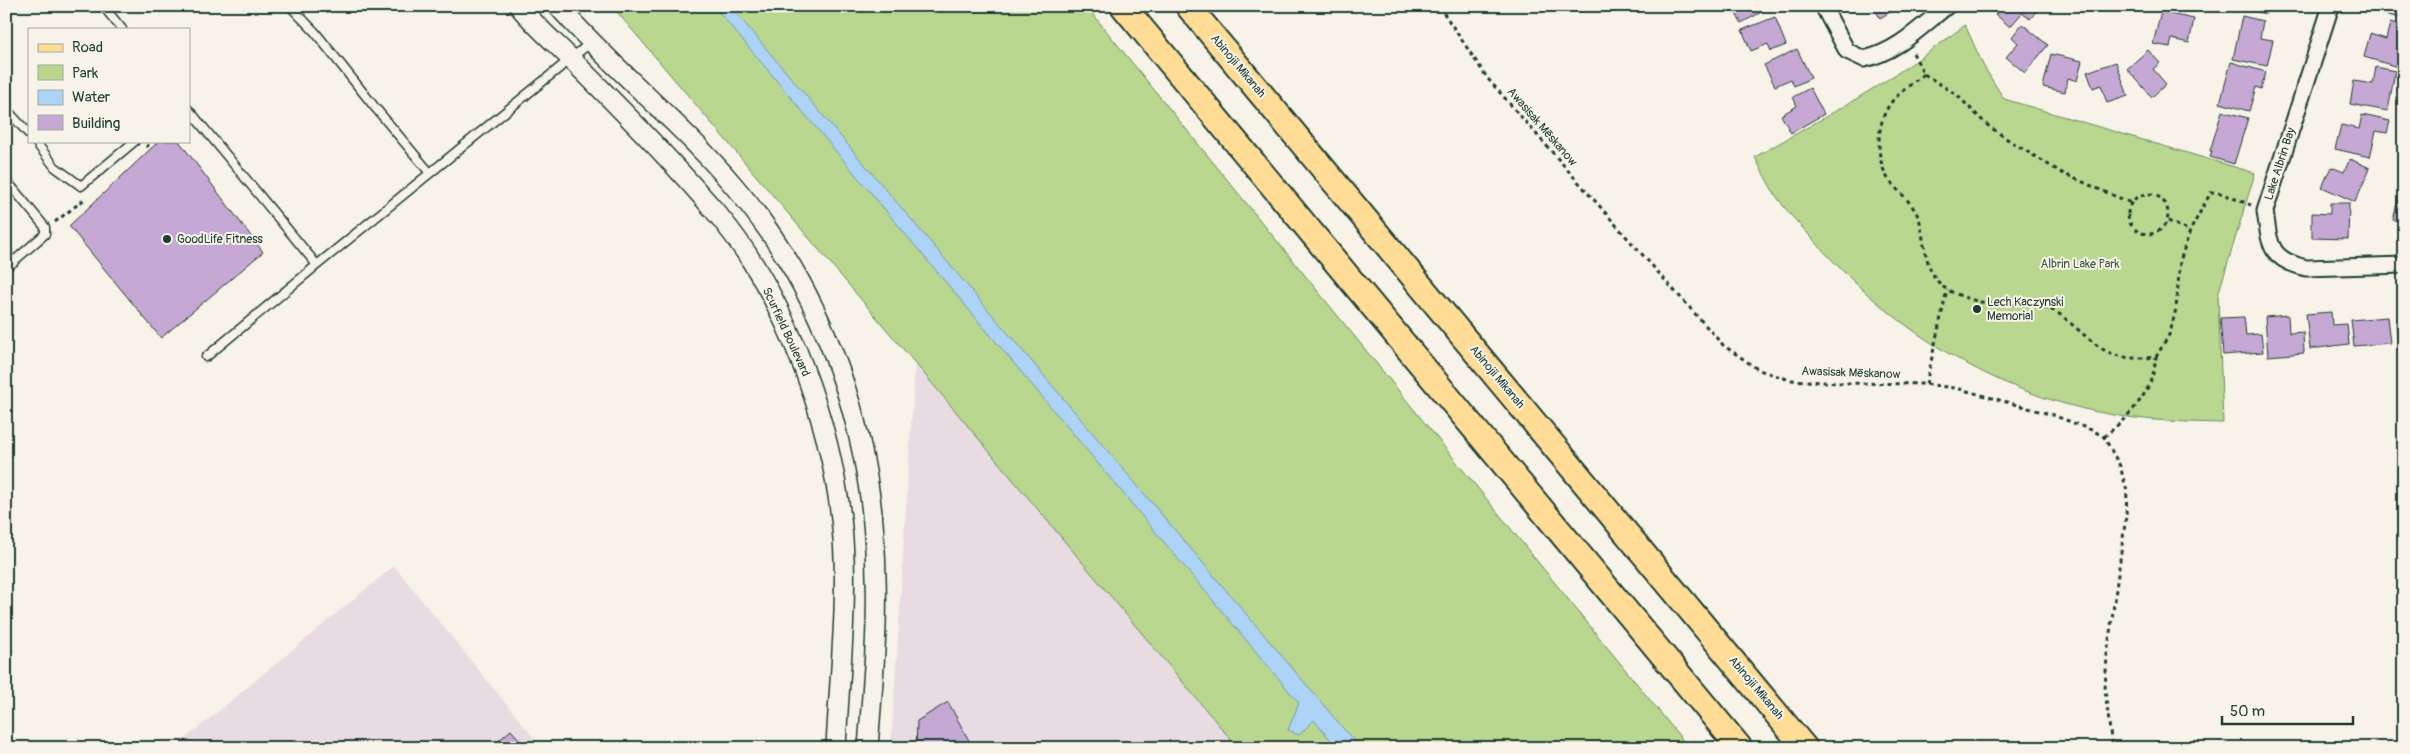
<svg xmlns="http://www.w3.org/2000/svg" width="2410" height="754" font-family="Pangolin,sans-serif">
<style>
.built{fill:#e8dce2}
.green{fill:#b9d78f;stroke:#6c8a62}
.water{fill:#add4f7;stroke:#7498a9}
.building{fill:#c6a8d4;stroke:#1f3d34}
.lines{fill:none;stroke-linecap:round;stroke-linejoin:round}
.service-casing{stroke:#1f3d34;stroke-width:11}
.minor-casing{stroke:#1f3d34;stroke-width:19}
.tertiary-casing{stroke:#1f3d34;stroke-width:22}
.primary-casing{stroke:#1f3d34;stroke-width:28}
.path{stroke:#1f3d34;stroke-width:3;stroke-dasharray:4 4;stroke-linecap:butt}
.service{stroke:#f7f3e8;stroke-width:8}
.minor{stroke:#f7f3e8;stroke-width:15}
.tertiary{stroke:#f7f3e8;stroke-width:19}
.primary{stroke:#ffdd96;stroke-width:24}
.poi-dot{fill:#1f3d34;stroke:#f7f3e8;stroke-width:2}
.labels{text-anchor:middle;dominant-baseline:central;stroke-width:4;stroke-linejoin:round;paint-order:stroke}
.street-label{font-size:12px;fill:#1f3d34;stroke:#f7f3e8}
.poi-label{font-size:12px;fill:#1f3d34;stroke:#f7f3e8;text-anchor:start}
.park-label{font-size:12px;fill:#3e5c46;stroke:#f7f3e8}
</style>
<rect width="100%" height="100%" fill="#f7f3e8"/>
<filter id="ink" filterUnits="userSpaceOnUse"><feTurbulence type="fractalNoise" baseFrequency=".02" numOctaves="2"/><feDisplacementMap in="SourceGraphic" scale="10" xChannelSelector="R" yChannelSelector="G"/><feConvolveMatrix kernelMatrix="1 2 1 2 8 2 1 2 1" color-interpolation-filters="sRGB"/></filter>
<g filter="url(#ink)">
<path class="built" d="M915,363l323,385h-347z
M394,566l148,182h-368z"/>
<path class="green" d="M612,6h474l603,742h-451l-323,-385z
M1965,25l19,42 20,32 251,74 -37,122 5,128c-48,-1 -96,-3 -143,-15 -106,-26 -198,-89 -269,-171 -11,-12 -23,-24 -32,-37 -10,-14 -17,-29 -24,-43 72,-41 144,-80 210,-132z"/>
<path class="water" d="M714,6h16l630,742h-23l-23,-28 -15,15 -11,-5 11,-27z"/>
<path class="building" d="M1732,6h41l-32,17z
M1873,6h27l-20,12z
M2002,6h39l-11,13 -8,-6 -12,14 -15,-13z
M2242,6h26l-2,8 -24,-6z
M2377,6h27v13l-28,-7z
M2161,12l33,7 -5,24 -17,-4 -2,8 -17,-3z
M2242,16l21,5 -3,17 13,2 -6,26 -34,-7z
M1775,17l11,28 -15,6 -3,-7 -17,7 -9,-21z
M2390,23l14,4v19l-6,21 -34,-10 6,-23 16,5z
M2022,24l26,21 -23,28 -19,-16 12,-14 -6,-6z
M1797,49l14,29 -17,8 -3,-7 -16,7 -11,-21z
M2148,50l12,13 -7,6 13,15 -14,13 -25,-28z
M2051,54l31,7 -5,20 -9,-3 -3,14 -22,-5z
M2116,62l12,34 -21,7 -6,-18 -8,3 -6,-16z
M2231,62l35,10 -5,17 -5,-2 -7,24 -29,-8z
M2376,67l19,4 -7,40 -38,-7 4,-23 19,3z
M1810,88l14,26 -33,19 -10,-18 16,-9 -4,-9z
M2222,111l26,7 -14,46 -24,-7 2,-6h-2z
M2362,115l28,6 -3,12 -11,-2 -6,26 -35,-8 6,-24 18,4z
M159,141h20l84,111 -102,86 -92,-112z
M2350,159l20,9 -15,34 -33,-15 9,-20 13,5z
M2403,179h1v44l-11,-3z
M2330,203h19l-1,36 -36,-1v-25l18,1z
M2331,312l1,13 15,-1 2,20 -39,5 -4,-35z
M2288,315l1,18 14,-1 1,21 -36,3 -3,-39z
M2244,317l2,18 15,-1 2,18 -40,3 -3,-37z
M2387,317l3,26 -36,3 -3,-26z
M2404,320v26h-6l-2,-25z
M948,702l25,46h-57l1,-27z
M511,730l16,18h-37z"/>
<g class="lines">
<defs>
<path id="service" d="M103,6l19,23
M290,6l25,26 58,73 57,68
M6,109l23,25
M189,110l128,155 273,-222
M35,141l20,26 26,19 54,-45
M6,180l39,47v7l-39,34
M6,253l8,9
M206,357l111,-92"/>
<path id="minor" d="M1823,6l24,45 17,8c33,-7 58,-33 83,-53
M2331,6l-66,205c5,34 4,48 41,57l98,-3"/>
<path id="tertiary" d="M519,6c18,22 40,40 60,61 48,48 96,97 140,149 69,83 116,216 124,323 5,69 -4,140 -7,209
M558,6c55,63 122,116 176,180 93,108 140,250 142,392 2,56 -4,113 -8,170"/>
<path id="primary" d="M1123,6l617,742
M1188,6l617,742"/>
</defs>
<use href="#service" class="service-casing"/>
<use href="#minor" class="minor-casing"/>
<use href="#tertiary" class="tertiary-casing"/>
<use href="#primary" class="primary-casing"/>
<path class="path" d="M1439,6l49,73 143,163 92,103 36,25 31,10 48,3 88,1 34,5 93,26 41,16 10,6 16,29 7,25 -1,25 -19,139 -2,34 7,59
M1913,53l11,21 33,21 29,29 24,17 52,32 69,30
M1924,74c-11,9 -26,19 -34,30 -14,20 -15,56 -1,76 11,14 26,24 31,42 5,23 5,55 28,68 13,7 32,13 47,14 21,2 39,-3 59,7 8,4 14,10 21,16 31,27 39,34 81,30l14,-24 6,-24 4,-48 10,-30 21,-39 9,1 31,12
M146,147l7,-6
M2128 214a20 20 0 1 1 40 0a20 20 0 1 1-40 0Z
M2168,221l22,10
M55,222l31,-24
M1926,384l21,-94
M2104,437c26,-22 49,-44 52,-80"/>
<use href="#service" class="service"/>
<use href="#minor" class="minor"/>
<use href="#tertiary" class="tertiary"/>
<use href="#primary" class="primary"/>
</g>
</g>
<g class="poi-dot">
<circle cx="167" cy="239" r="5"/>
<circle cx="1977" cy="309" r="5"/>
</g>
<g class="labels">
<g class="street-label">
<text transform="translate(1238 66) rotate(50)">Abinojii Mikanah</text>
<text transform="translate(1542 127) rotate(49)">Awasisak Mēskanow</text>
<text transform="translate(2280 164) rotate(-72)">Lake Albrin Bay</text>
<text transform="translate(786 332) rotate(65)">Scurfield Boulevard</text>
<text transform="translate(1851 373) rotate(2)">Awasisak Mēskanow</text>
<text transform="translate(1497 377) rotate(50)">Abinojii Mikanah</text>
<text transform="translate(1756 688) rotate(50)">Abinojii Mikanah</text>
</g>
<g class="poi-label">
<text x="177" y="239">GoodLife Fitness</text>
<text x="1987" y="302">Lech Kaczynski<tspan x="1987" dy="14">Memorial</tspan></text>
</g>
<g class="park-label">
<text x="2080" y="264">Albrin Lake Park</text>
</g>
</g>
<rect width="2410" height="754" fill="none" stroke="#f7f3e8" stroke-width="25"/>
<rect x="12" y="12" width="2385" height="729" fill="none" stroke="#1f3d34" stroke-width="2" filter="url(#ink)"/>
<rect x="28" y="28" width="162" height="115" fill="#f7f3e8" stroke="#a1aaa0"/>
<rect x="38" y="44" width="25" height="8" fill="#ffdd96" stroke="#a1aaa0"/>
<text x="72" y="52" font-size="15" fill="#1f3d34">Road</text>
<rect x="38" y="65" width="25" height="15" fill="#b9d78f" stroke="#a1aaa0"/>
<text x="72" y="78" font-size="15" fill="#1f3d34">Park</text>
<rect x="38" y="90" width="25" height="15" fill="#add4f7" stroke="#a1aaa0"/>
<text x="72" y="102" font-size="15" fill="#1f3d34">Water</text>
<rect x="38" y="115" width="25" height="15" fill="#c6a8d4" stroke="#a1aaa0"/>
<text x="72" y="128" font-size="15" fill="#1f3d34">Building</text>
<path d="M2222 716v8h131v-8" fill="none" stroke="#1f3d34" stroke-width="2.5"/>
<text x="2230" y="716" font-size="15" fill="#1f3d34" stroke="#f7f3e8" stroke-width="4" paint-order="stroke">50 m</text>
</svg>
